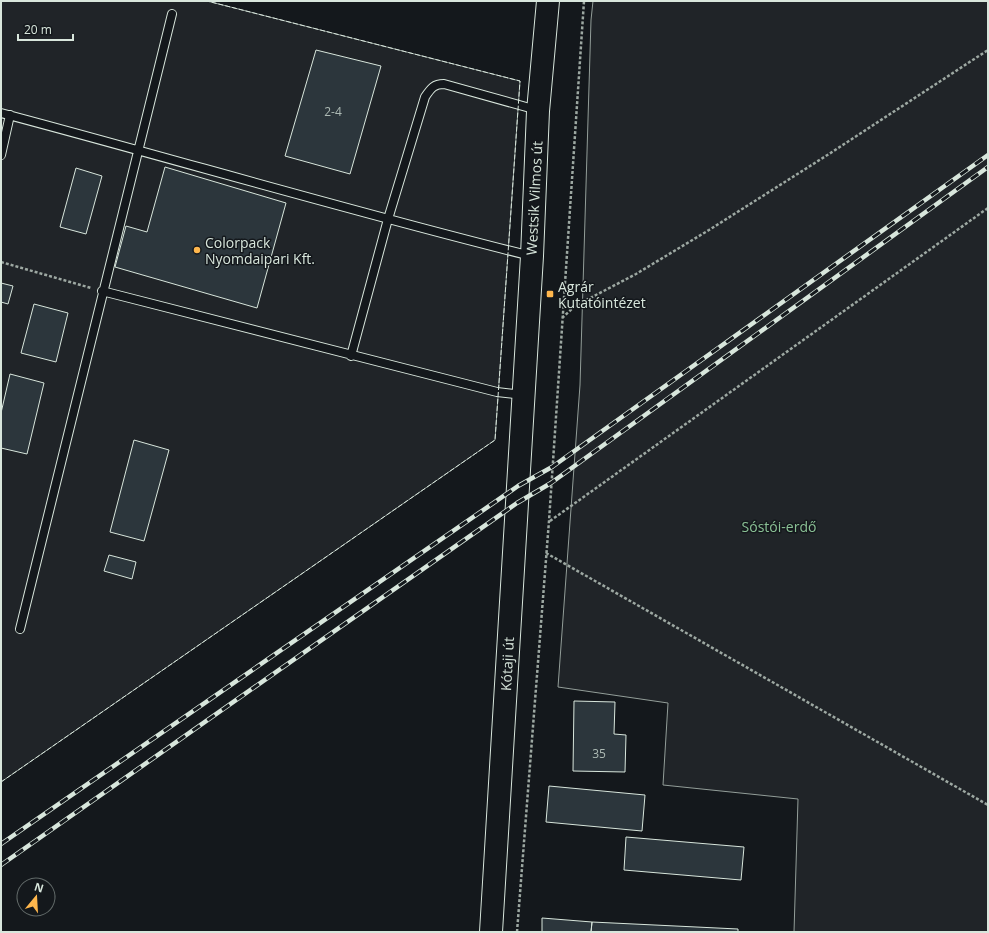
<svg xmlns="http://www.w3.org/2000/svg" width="989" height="933" font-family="'Open Sans',sans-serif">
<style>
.green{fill:#202428;stroke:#939e99}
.building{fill:#2c363c;stroke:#d8e6dc}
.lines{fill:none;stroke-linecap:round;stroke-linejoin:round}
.lane-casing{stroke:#d8e6dc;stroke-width:10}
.secondary-casing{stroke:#d8e6dc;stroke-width:24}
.path{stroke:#9da8a2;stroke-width:2.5;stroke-dasharray:3 2;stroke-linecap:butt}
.lane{stroke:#14181c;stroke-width:8}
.secondary{stroke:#14181c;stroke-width:22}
.rail-casing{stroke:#d8e6dc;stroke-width:4.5}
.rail{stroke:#14181c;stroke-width:3;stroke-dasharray:9;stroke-linecap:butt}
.fence{stroke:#d8e6dc;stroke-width:1;stroke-dasharray:5 2;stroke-linecap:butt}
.poi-dot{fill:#ffb74d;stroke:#14181c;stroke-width:1.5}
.labels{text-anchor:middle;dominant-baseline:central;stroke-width:3;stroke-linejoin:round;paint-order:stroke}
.number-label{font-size:12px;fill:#adbab4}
.street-label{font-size:14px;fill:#d8e6dc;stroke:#14181c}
.poi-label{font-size:14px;fill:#d8e6dc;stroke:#14181c;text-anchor:start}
.park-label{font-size:14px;fill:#8ac095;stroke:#14181c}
</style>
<rect width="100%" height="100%" fill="#14181c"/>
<path class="green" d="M1,1h206l313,80 -25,359 -494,342z
M593,1h395v931h-194l4,-133 -135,-14 5,-82 -110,-16 22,-302 11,-365z"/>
<path class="building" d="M316,50l65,16 -31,108 -65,-18z
M165,167l121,36 -29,105 -142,-41 11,-41 21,6z
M76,168l26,8 -16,58 -26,-7z
M1,283l12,3 -5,18 -7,-2z
M34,304l34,9 -12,49 -35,-9z
M10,374l34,9 -17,71 -26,-6v-35z
M134,440l35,10 -25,91 -34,-9z
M109,555l27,7 -4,17 -28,-8z
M574,701l41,1 -1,32 12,1 -1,37 -52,-1z
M549,786l96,9 -3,36 -96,-9z
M626,837l118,10 -3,33 -117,-10z
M542,918l50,4 -1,10h-49z
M592,922l146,7v3h-147z"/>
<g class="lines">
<defs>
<path id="lane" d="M1,113c177,47 352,99 530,143
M1,155l9,-40
M102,291l395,101 26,3
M351,356l37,-137 37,-122c6,-9 9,-13 19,-13l93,26
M20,629l152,-615"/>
<path id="secondary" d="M491,932l41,-676 6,-145 10,-110"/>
</defs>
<use href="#lane" class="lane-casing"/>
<use href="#secondary" class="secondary-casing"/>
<path class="path" d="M1,262l90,26
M562,318l13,-12 61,-32 73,-44 120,-76 159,-104
M550,521l438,-313
M546,553l442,252
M517,932l32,-411 35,-520"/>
<use href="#lane" class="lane"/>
<use href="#secondary" class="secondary"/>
<defs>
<path id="rail" d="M1,844l517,-358 34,-19 436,-312
M1,865l516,-362 34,-20 437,-316"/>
</defs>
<use href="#rail" class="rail-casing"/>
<use href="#rail" class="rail"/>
<path class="fence" d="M1,782l494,-342 25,-359 -313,-80"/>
</g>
<g class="poi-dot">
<circle cx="197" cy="250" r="4"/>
<rect x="546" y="290" width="8" height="8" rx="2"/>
</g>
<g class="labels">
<g class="number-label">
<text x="333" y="111">2-4</text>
<text x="599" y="753">35</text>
</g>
<g class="street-label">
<text transform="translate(534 198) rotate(-87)">Westsik Vilmos út</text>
<text transform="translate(507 664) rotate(-87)">Kótaji út</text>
</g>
<g class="poi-label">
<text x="205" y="242">Colorpack<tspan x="205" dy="16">Nyomdaipari Kft.</tspan></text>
<text x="558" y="286">Agrár<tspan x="558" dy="16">Kutatóintézet</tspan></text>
</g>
<g class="park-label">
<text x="779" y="526">Sóstói-erdő</text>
</g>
</g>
<rect width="989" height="933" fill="none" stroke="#d8e6dc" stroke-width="4"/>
<g transform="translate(36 897) rotate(18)"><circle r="19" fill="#14181c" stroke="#626a69"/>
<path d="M0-3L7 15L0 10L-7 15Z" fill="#ffb74d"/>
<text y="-6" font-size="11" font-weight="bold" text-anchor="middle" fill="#d8e6dc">N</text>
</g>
<path d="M18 34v6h55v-6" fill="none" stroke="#d8e6dc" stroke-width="2"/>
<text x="24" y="34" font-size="12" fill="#d8e6dc" stroke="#14181c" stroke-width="3" paint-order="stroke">20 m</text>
</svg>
